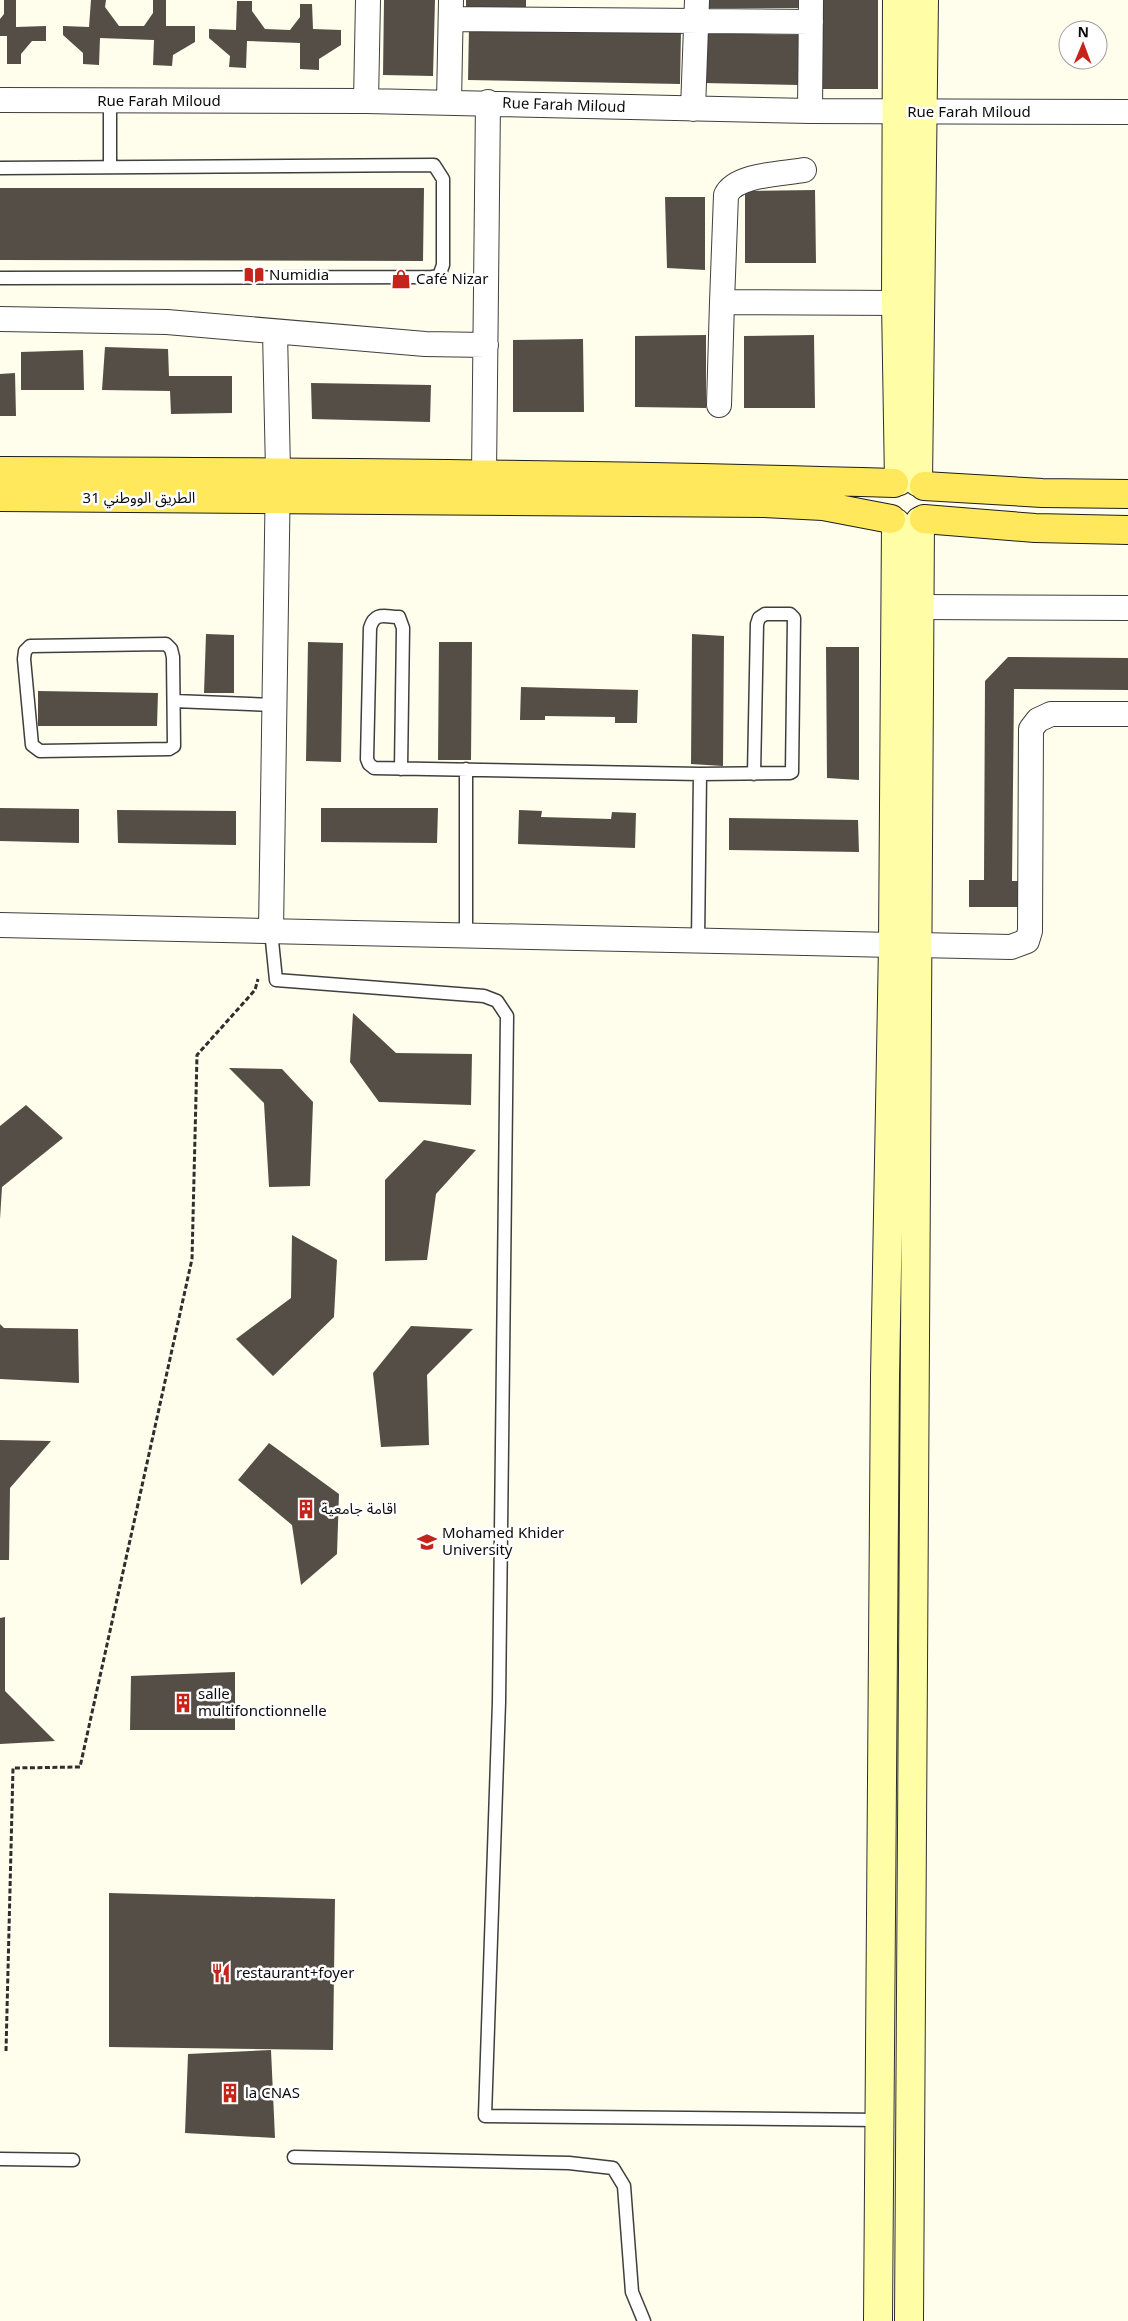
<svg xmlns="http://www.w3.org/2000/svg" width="1128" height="2321" font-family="Georgia,'Noto Sans Arabic',serif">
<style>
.building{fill:#554e47}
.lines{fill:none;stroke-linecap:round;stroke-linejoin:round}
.lane-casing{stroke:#3f3f3f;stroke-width:15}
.street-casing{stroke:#3f3f3f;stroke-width:26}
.secondary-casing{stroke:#2e2e2e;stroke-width:30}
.primary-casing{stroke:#1d1d1d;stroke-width:30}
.path{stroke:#2e2e2e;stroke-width:3;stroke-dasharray:5 2.5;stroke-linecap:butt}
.lane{stroke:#fff;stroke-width:12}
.street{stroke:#fff;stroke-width:24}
.secondary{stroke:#fffea6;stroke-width:28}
.primary{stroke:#ffe85b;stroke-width:28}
.labels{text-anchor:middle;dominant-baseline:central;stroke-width:5;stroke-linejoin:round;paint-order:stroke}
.street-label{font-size:15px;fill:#0c0c0c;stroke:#fff}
.poi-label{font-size:15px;fill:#0c0c0c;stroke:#fff;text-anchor:start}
</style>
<rect width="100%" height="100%" fill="#fffdeb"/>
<path class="building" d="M4,0h12v27l30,-1v15h-14l-11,13v10h-14v-28h-7v-17l4,-5z
M91,0h15l-1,7 14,19h25l9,-13v-13h13v26h29v16l-22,13 -1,11 -19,-1 1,-25 -54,-2 -1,27 -16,-1v-11l-20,-18v-9l26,1z
M384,0h51l-2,76 -50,-1z
M466,0h60v9l-60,-1z
M707,0h96l-1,8h-95z
M819,0h59v89h-60z
M237,1h15v10l13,18 25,1 10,-13v-13h12l1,25 28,1v15l-22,14v11l-19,-1v-26l-53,-2 -1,27 -17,-1 1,-11 -21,-18v-9l27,1z
M469,27l212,4 -1,53 -212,-4z
M703,33l97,2 -1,50 -96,-2z
M0,188h424l-1,73 -423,-1z
M815,190l1,73h-71v-72z
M665,197h40v73l-38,-2z
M706,335v73l-71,-1v-71z
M814,335l1,73h-71v-72z
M583,339l1,73h-71v-72z
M105,347l63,2 1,27h63v37l-61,1 -1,-23 -68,-1z
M83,350l1,40h-63v-38z
M15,373l1,43h-16v-42z
M311,383l120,2 -1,37 -118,-3z
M206,634l28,1v58h-30z
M692,634l32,2 -1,130 -32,-2z
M308,642l35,1 -2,119 -35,-1z
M439,642h33l-1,118h-33z
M826,647h33v133l-32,-2z
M1008,657l120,1v32l-114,-1 -2,192h16v26h-59v-27h15l1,-199z
M521,687l117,3 -1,33h-22v-6l-70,-1v4h-25z
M38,691l120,2 -1,33h-119z
M0,808l79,1v34l-79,-2z
M321,808h117l-1,35 -116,-1z
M117,810l119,1v34l-118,-2z
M519,810l23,1 -1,6 70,2 1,-7 24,1 -1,35 -117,-4z
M729,818l129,2 1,32 -130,-2z
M353,1013l43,40 76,1 -1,51 -92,-3 -29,-40z
M229,1068l53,1 31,33 -3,84 -41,1 -5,-84z
M26,1105l37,33 -61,49 -2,32v-93z
M424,1140l52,10 -40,44 -9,66 -42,1v-81z
M292,1235l45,25 -3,57 -61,59 -37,-37 55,-41z
M0,1324l4,4 74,1 1,54 -79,-4z
M411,1326l62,3 -46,46 2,70 -48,2 -8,-74z
M0,1440l51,1 -41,47 -1,72h-9z
M269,1443l70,51 -2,60 -36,31 -9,-60 -54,-45z
M5,1617v74l50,50 -55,3v-126z
M235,1672v58h-105l1,-54z
M109,1893l226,6 -2,151 -224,-3z
M271,2050l4,88 -90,-5 3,-79z"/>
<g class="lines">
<defs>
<path id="lane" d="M110,167v-65
M0,168l434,-3 9,14v86l-4,11 -7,1 -432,1
M166,644l5,5 2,8 1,89 -5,3 -129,2 -8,-6 -8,-86 1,-8 5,-5z
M174,701l101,4
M401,769l2,-141 -4,-11c-14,0 -24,-6 -29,11l-3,131 2,5 5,4 326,6
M271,931l5,49 208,16 13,5 10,15 -8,686 -14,414 395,4
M466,935v-166
M698,941l2,-167 90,-1 2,-1 2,-154 -4,-4h-25l-6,4 -2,6 -3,150
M294,2157l275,6 44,5 11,18 8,106 12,29
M0,2159l73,1"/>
<path id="street" d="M451,19l360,3
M0,100l366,1 444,10 318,1
M366,101l2,-101
M449,102l2,-102
M693,109l4,-109
M810,111l1,-111
M722,302l4,-107c10,-21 57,-21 78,-25
M0,319l167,3 258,22 61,1
M719,405l3,-103 174,1
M484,475l4,-373
M920,607l208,1
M0,925l893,20
M271,931l7,-460 -3,-139
M918,945l93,2 16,-6 3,-10 1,-202 7,-9 13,-6h77"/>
<path id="secondary" d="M897,0l-1,303 3,178
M918,482l6,-482
M878,2321l7,-945 8,-431 3,-422
M909,2321l11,-1800"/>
<path id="primary" d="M0,471c298,1 596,3 894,12
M924,486l118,7 86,1
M0,497l764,6 59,3 68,13
M924,519l111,9 93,2"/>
</defs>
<use href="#lane" class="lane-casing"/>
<use href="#street" class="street-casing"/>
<use href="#secondary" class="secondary-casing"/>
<use href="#primary" class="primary-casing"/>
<path class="path" d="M6,2051l7,-283 67,-1 112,-508 5,-204 58,-65 3,-11"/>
<use href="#lane" class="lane"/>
<use href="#street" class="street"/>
<use href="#secondary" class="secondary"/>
<use href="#primary" class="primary"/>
</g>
<defs>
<symbol id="library-bare" viewBox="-9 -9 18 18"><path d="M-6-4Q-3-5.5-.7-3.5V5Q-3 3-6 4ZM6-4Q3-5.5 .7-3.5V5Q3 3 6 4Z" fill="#c5241b" stroke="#fff" stroke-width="2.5" paint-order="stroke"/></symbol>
<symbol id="shop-bare" viewBox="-9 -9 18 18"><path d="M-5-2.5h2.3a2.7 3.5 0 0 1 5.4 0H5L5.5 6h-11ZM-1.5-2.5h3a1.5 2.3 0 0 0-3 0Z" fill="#c5241b" stroke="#fff" stroke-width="2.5" paint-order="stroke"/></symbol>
<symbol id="building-bare" viewBox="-9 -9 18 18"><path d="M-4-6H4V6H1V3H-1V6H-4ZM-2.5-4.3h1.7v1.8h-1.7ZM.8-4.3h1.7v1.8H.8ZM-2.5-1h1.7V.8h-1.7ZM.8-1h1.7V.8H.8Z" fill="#c5241b" stroke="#fff" stroke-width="2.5" paint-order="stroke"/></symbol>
<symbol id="university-bare" viewBox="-9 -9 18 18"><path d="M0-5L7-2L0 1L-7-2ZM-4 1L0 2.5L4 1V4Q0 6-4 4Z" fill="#c5241b" stroke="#fff" stroke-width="2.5" paint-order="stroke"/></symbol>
<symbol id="restaurant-bare" viewBox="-9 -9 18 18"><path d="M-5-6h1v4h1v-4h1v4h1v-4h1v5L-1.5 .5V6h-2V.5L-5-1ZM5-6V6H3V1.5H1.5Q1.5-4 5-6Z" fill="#c5241b" stroke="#fff" stroke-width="2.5" paint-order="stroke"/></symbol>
</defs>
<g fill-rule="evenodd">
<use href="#library-bare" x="240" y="261" width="28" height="28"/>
<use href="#shop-bare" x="387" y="265" width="28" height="28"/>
<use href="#building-bare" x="292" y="1495" width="28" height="28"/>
<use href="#university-bare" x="413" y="1528" width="28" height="28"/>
<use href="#building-bare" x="169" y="1689" width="28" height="28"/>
<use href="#restaurant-bare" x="207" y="1959" width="28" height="28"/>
<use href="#building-bare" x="216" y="2079" width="28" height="28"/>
</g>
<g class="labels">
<g class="street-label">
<text x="159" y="101">Rue Farah Miloud</text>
<text transform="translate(564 105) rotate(2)">Rue Farah Miloud</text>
<text x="969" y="112">Rue Farah Miloud</text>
<text x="139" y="498">الطريق الووطني 31</text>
</g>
<g class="poi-label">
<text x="269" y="275">Numidia</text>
<text x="416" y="279">Café Nizar</text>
<text x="321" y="1509">اقامة جامعية</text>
<text x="442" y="1533">Mohamed Khider<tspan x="442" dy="17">University</tspan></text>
<text x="198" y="1694">salle<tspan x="198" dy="17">multifonctionnelle</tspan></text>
<text x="236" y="1973">restaurant+foyer</text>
<text x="245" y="2093">la CNAS</text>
</g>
</g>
<g transform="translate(1083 45) rotate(1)"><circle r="24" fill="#ffffff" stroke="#9e9e9e"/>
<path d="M0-4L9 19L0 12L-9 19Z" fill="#c5241b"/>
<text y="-8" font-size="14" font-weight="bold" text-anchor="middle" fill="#0c0c0c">N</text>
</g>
</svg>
